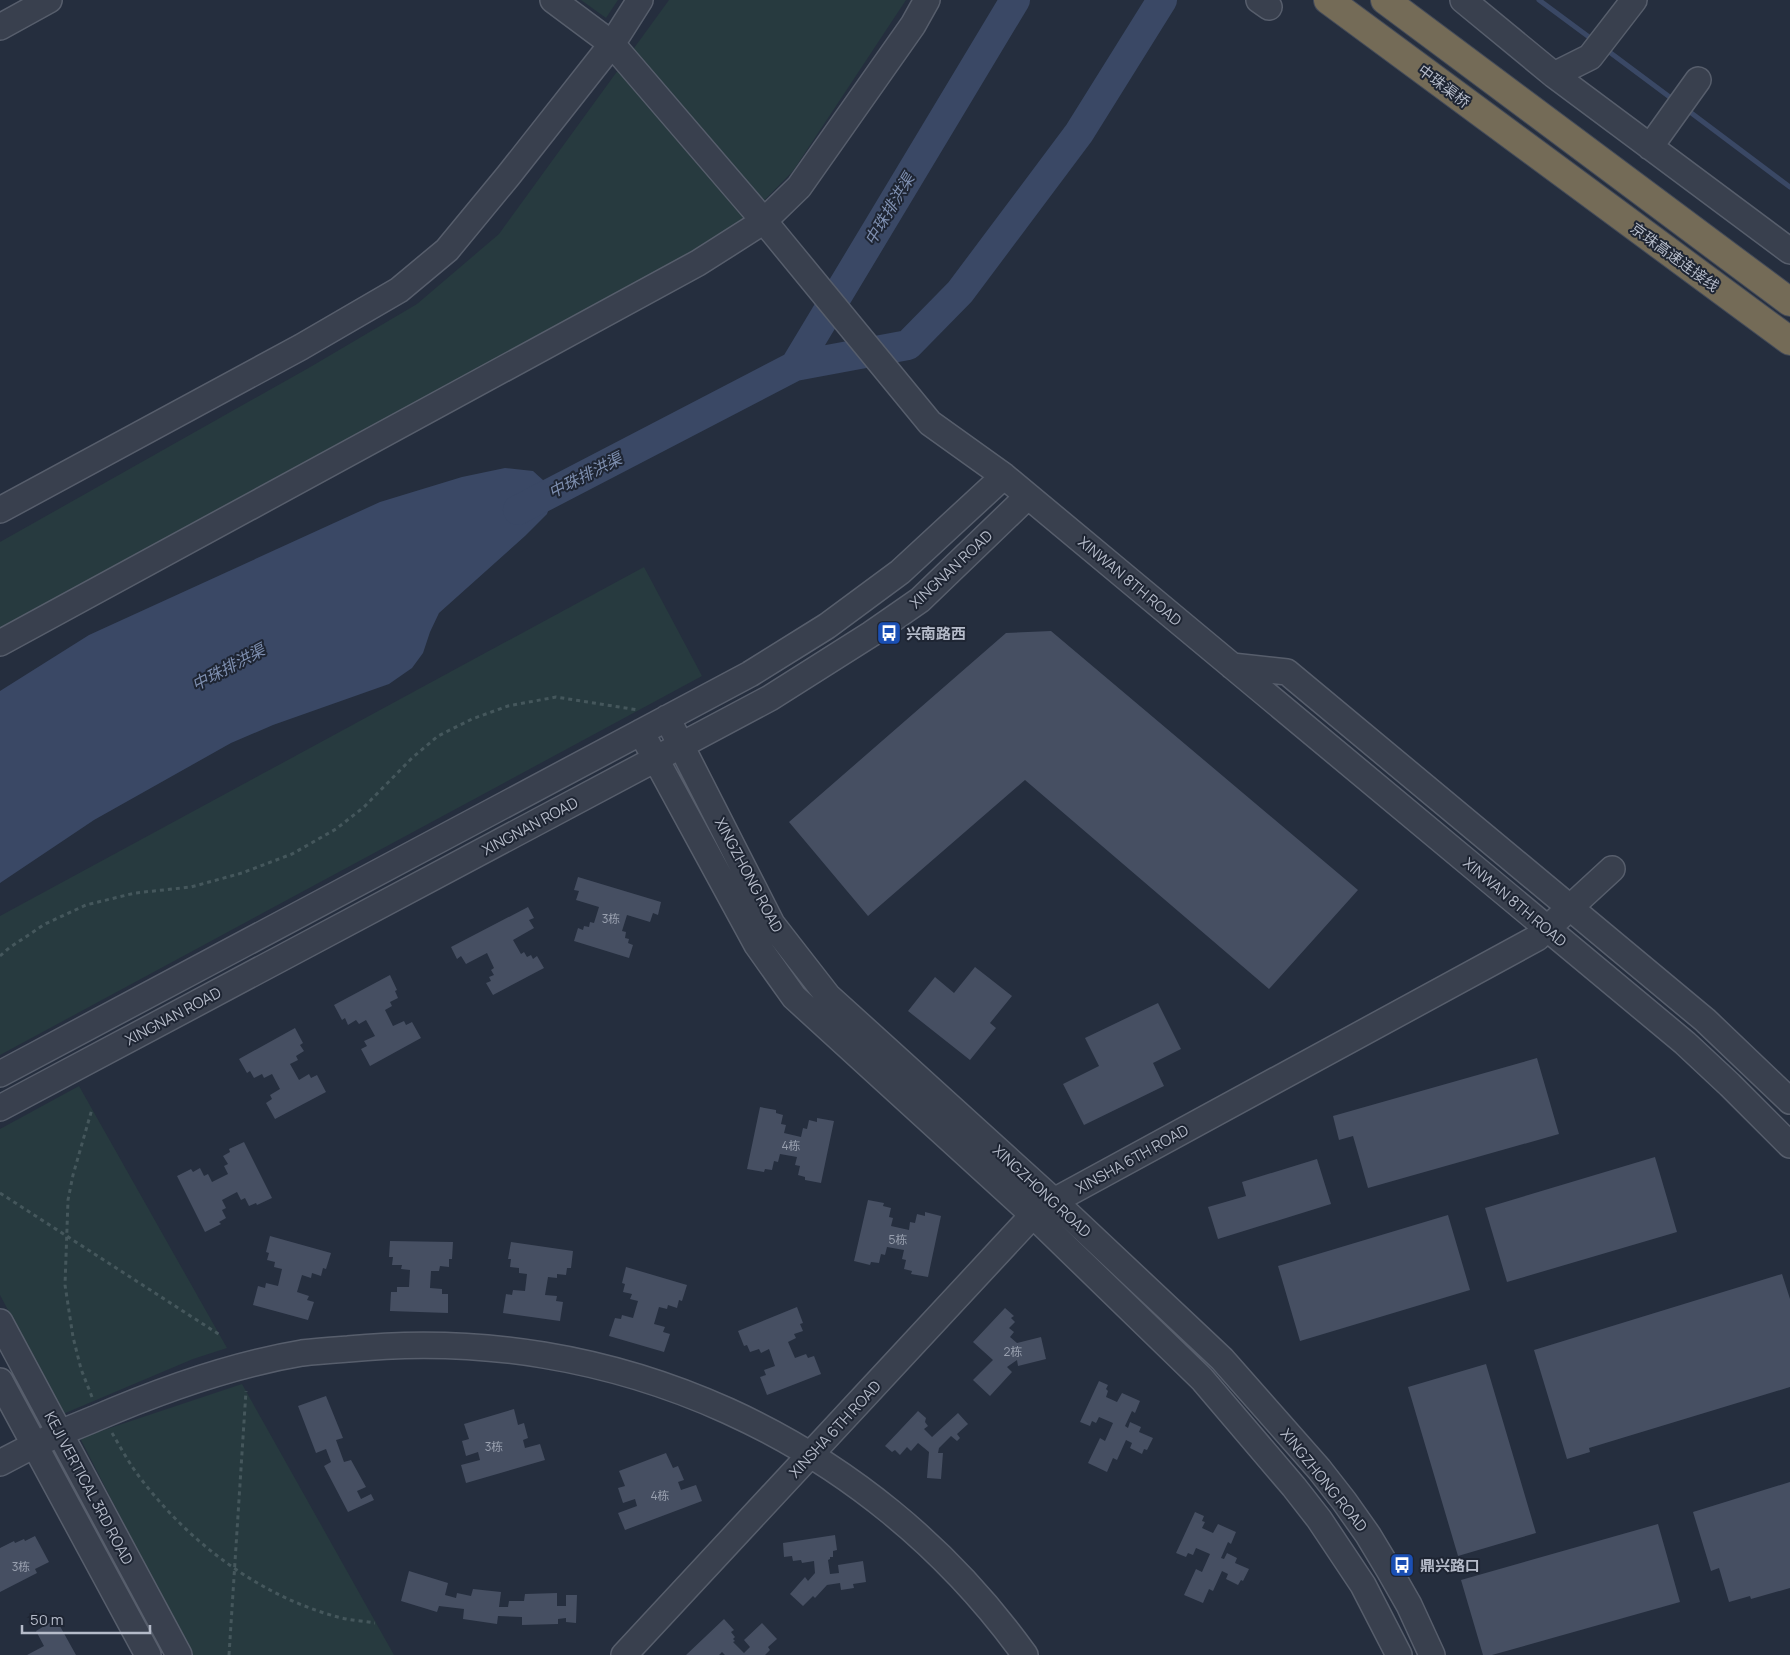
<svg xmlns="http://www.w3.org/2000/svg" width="1790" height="1655" font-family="Manrope,'Noto Sans SC',sans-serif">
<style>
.green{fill:#273a3f}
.water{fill:#3a4865}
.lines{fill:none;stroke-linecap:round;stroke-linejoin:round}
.stream{stroke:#3a4865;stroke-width:5}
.river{stroke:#3a4865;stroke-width:30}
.building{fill:#464f62}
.minor-casing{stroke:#575e6c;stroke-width:28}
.highway-casing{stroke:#444b59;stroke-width:30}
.path{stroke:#45575c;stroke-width:3;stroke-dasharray:4 4;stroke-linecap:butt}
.minor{stroke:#39404e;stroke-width:25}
.highway{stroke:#746b57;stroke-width:28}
.labels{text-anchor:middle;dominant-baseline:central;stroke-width:4;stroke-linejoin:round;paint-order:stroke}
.number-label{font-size:12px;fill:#99a0af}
.street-label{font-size:15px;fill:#b5bbc9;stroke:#1e2533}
.poi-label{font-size:15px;font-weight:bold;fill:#b5bbc9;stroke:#1e2533;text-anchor:start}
.water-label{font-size:16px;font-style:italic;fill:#7e8fb0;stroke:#1e2533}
</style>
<rect width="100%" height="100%" fill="#252e3e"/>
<path class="green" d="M581,0h37l-12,18z
M669,0h237l-113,171 -38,39 -34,26 -721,395v-89l312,-176 105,-62 82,-70z
M644,567l58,109 -702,379v-139z
M79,1086l148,262 -34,11 -130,55 -63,-119v-166z
M242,1384l152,271h-203l-111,-217z"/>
<path class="water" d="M505,468l28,3 22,20 -8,23 -22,22 -86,77 -9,19 -7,21 -11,15 -23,16 -116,41 -42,18 -137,77 -94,63v-192l89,-56 291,-133 82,-25z"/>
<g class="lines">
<path class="stream" d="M1539,0l54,40
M1604,48l71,53
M1686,109l104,78"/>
<path class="river" d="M795,366l113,-21 52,-53 119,-159 83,-133
M518,510l277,-144 220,-366"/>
</g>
<path class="building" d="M1051,631l307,259 -89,99 -244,-209 -157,136 -79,-94 217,-189z
M578,877l83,25 -3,13 -5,-2 -3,9 -23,-7 -5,16 4,1 -1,6 4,1 -1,4 5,2 -4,13 -55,-17 4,-13 5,2 1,-4 5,1 1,-5 4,1 5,-16 -23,-7 3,-9 -5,-1z
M528,907l6,11 -5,2 5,8 -21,12 8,14 3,-2 3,5 4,-2 2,4 4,-3 7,12 -51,27 -7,-12 5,-2 -2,-4 5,-2 -3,-5 3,-2 -7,-15 -21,11 -5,-8 -4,3 -6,-12z
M975,967l37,29 -22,27 6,5 -26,32 -62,-49 27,-34 19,16z
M390,975l7,15 -2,1 3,7 -8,4 2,4 -7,4 8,16 11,-5 2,4 6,-3 9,16 -51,28 -9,-17 6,-3 -3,-5 11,-5 -9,-16 -7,4 -3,-4 -8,5 -3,-7 -3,2 -8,-15z
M1158,1003l23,46 -28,14 11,23 -80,39 -21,-41 36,-18 -14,-28z
M295,1028l8,15 -3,2 4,6 -8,5 2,4 -8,4 9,16 10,-6 2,4 6,-3 9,17 -51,27 -9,-16 6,-4 -2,-4 10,-6 -8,-15 -8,4 -2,-4 -8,4 -4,-7 -3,2 -8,-14z
M1537,1058l22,76 -191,54 -15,-52 -14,4 -6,-24z
M760,1107l16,3v3l7,2 -2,9 5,1 -2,8 17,4 2,-9 4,1 2,-9 8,2v-4l17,3 -13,62 -16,-3v-3l-7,-2 2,-9 -5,-1 2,-8 -17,-3 -2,8 -4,-1 -2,9 -7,-1 -1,3 -17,-3z
M244,1142l28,56 -15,7 -1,-2 -7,3 -4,-8 -4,2 -4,-8 -15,8 4,8 -4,2 4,8 -7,4 2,2 -16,8 -28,-56 14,-7 2,3 7,-4 4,8 4,-2 4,8 16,-8 -4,-8 4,-2 -5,-8 7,-4 -1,-3z
M1655,1157l22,75 -170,50 -22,-74z
M1317,1159l14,45 -113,35 -10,-32 38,-11 -4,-14z
M868,1200l16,3 -1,3 8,2 -2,9 4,1 -2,8 18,4 1,-8 5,1 2,-9 8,2v-4l16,4 -13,61 -17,-3 1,-3 -8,-2 2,-9 -4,-1 2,-9 -17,-3 -2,8 -4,-1 -2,9 -8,-1 -1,3 -16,-4z
M1448,1215l22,75 -170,51 -22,-75z
M270,1236l61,17 -5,16 -3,-1 -2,8 -9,-3 -1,5 -9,-3 -5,17 12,4 -2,4 7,2 -6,18 -55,-15 5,-19 7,2 1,-5 12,3 4,-17 -8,-2 1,-5 -8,-2 2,-7 -3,-1z
M390,1241l63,1 -1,17h-3v8l-9,-1 -1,5h-8l-1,17 12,1v5h6v19l-58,-2 1,-19h6v-5h12l1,-17 -9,-1 1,-4h-10l1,-8h-4z
M511,1242l62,9 -2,17h-4l-1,7 -9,-1v4l-9,-1 -3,18 12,1 -1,5 7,1 -3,19 -57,-8 3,-19 6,1 1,-5 12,1 2,-17 -8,-1v-5l-9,-1 1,-8h-3z
M626,1267l61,18 -5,16 -3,-1 -2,8 -9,-3 -1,4 -8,-2 -5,17 11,3 -2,5 7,2 -6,18 -55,-16 6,-18 6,1 1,-4 11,3 5,-17 -8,-2 2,-5 -9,-2 2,-8 -3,-1z
M1782,1274l8,25v88l-201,61 1,4 -23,7 -33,-109z
M797,1307l6,16 -3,1 3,7 -9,3 2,4 -8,4 7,16 11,-4 2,4 6,-2 7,18 -54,21 -7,-18 6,-2 -2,-5 11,-4 -6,-17 -8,4 -2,-4 -9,3 -3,-7 -3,1 -6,-15z
M1005,1308l9,8 -3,2 4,4 -6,6 5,4 -4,5 7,6 24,-6 5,22 -28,7 -1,-6 -10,7 5,5 -22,24 -17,-16 20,-20 -20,-18z
M1486,1364l50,169 -78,23 -50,-169z
M1099,1381l9,4 -2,4 2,2 -2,6 11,5 5,-9 18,8 -5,12 -3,-2 -7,15 3,2 2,-6 11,5 -2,5 14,6 -6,12 -3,-1 -2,5 -12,-6 2,-5 -6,-3 -9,20 -4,-2 -6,14 -19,-9 12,-25 5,3 8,-18 -14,-6 -3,6 -4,-2 -2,5 -10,-4z
M326,1396l17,42 -7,2 8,22 7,-2 15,27 -9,4 4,8 10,-5 3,6 -26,12 -24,-46 7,-4 -5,-13 -10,4 -18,-47z
M514,1409l4,16 6,-2 4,15 -5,2 2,8 15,-4 5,16 -79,23 -5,-18 19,-5 -2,-8 -12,4 -4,-15 7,-2 -5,-15z
M918,1411l8,7 -1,4 3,4 -4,3 8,8 26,-24 10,11 -11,10 3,4 -3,3 -6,-5 -12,12 -1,5h5l-2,26 -14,-1 2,-26 -11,-9 -7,8 -4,-4 -7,8 -5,-5 -3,2 -7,-6z
M666,1453l7,15 5,-2 6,14 -6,2 3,8 15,-5 6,16 -77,29 -7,-17 19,-7 -2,-7 -12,4 -5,-15 7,-2 -6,-15z
M1790,1482v106l-39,11 -1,-3 -21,6 -10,-34 -8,3 -18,-59z
M1195,1512l9,4 -2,5 3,1 -3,6 11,5 5,-9 18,8 -5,12 -3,-2 -7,16 3,1 3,-6 10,5 -2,5 14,6 -6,12 -2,-1 -3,5 -12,-6 2,-5 -6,-3 -9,20 -4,-2 -6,14 -19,-8 12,-26 6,3 8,-18 -14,-6 -3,7 -5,-2 -2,4 -10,-4z
M1658,1524l22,78 -188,53h-9l-22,-75z
M835,1535l2,15 -4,1v6h-3v2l-2,1 2,14 9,-1 -1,-8 25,-4 3,21 -13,2 1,4 -13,2 -1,-7 -13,2 -12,13 -2,-2 -10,10 -13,-12 15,-17 3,4 7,-8 -1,-12 -12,2 -1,-3 -8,1 -1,-5 -8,1 -1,-14z
M35,1536l14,26 -14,7 2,4 -37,19v-44l14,-7 1,2 9,-4 1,2z
M409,1571l39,12 -3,12 11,3 1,-5 14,3 2,-7 28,3 -2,15h9l1,-6h15l1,-7 32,-1v13h9v-11h11l-1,28 -10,-1v-4l-8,1v5l-36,1v-8l-24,-1 -1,8 -34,-5 1,-10 -25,-3 -2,6 -36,-11z
M56,1619l20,36h-49l17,-9 -8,-15z
M724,1619l10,11 -3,2 4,5 -2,2 2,2 -2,1 11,11 6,-6 -6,-7 18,-17 15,16 -9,8 2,3 -5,5h-40l-3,-3 -3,3h-33z"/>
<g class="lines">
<defs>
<path id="minor" d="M553,0l59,44 152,177 166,202 74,53 681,567 45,42 60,60
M1259,0l10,7
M1463,0l91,75 236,176
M0,27l49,-27
M1554,75l36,-18 44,-57
M1650,147l48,-67
M0,510l301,-163 98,-57 48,-40 61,-74 104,-132 28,-44
M0,643l698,-380 66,-42 35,-34 114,-162 14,-25
M1232,666l55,6 418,348 85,81
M667,718l105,206 56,72 226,205 168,158 97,110 25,32 24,34 21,35 20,35 23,50
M641,732l116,213 37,52 239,218 169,164 92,108 25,32 44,66 36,70
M0,1074l750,-400 77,-48 73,-54 104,-96
M0,1108l770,-410 101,-64 49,-34 108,-104
M0,1322l179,333
M0,1381l148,274
M0,1463c31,-17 61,-31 94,-44 67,-29 136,-54 208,-66 15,-2 31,-3 46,-4 265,-27 522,90 677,306
M624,1655l409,-440 21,-14 483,-263 75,-69"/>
<path id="highway" d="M1328,0l462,341
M1385,0l405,302"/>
</defs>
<use href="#minor" class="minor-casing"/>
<use href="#highway" class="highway-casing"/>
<path class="path" d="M0,956l9,-8 36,-24 41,-19 49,-12 56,-6 51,-14 50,-19 44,-25 28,-22 48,-49 26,-22 34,-17 36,-13 48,-9 82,13
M0,1193l220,142
M92,1397l-11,-28 -8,-32 -8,-52 3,-85 5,-25 19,-66
M112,1433c9,15 18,32 29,46 48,63 116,115 193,137 13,4 28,5 41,7
M229,1655l17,-264"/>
<use href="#minor" class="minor"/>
<use href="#highway" class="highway"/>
</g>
<defs>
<symbol id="bus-square" viewBox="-11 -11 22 22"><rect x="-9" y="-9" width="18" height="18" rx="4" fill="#1a4fb4" stroke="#1e2533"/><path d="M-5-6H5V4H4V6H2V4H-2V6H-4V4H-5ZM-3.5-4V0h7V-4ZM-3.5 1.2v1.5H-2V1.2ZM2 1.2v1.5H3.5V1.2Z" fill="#fff"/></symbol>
</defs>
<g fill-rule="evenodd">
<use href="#bus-square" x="875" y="619" width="28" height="28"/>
<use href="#bus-square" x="1388" y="1551" width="28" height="28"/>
</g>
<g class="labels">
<g class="number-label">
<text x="611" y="918">3栋</text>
<text x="791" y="1145">4栋</text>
<text x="898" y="1239">5栋</text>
<text x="1013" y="1351">2栋</text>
<text x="494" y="1446">3栋</text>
<text x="660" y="1495">4栋</text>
<text x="21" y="1566">3栋</text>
</g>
<g class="street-label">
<text transform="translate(1444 86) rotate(37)">中珠渠桥</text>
<text transform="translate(1675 257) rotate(36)">京珠高速连接线</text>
<text transform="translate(951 569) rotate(-43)">XINGNAN ROAD</text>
<text transform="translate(1130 581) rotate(40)">XINWAN 8TH ROAD</text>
<text transform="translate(530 826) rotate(-28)">XINGNAN ROAD</text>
<text transform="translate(749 875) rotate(62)">XINGZHONG ROAD</text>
<text transform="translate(1515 902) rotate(40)">XINWAN 8TH ROAD</text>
<text transform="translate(173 1016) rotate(-28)">XINGNAN ROAD</text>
<text transform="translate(1132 1159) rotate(-29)">XINSHA 6TH ROAD</text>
<text transform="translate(1042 1191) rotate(43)">XINGZHONG ROAD</text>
<text transform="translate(835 1429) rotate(-47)">XINSHA 6TH ROAD</text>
<text transform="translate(1324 1480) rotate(51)">XINGZHONG ROAD</text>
<text transform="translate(89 1488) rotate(62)">KEJI VERTICAL 3RD ROAD</text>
</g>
<g class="poi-label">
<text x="906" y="633">兴南路西</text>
<text x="1420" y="1565">鼎兴路口</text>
</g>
<g class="water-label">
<text transform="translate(889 209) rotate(-59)">中珠排洪渠</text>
<text transform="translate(585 475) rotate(-27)">中珠排洪渠</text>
<text transform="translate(228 667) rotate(-28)">中珠排洪渠</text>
</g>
</g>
<path d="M22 1625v8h128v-8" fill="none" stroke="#b5bbc9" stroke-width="2.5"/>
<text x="30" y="1625" font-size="15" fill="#b5bbc9" stroke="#1e2533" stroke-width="4" paint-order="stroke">50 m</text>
</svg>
